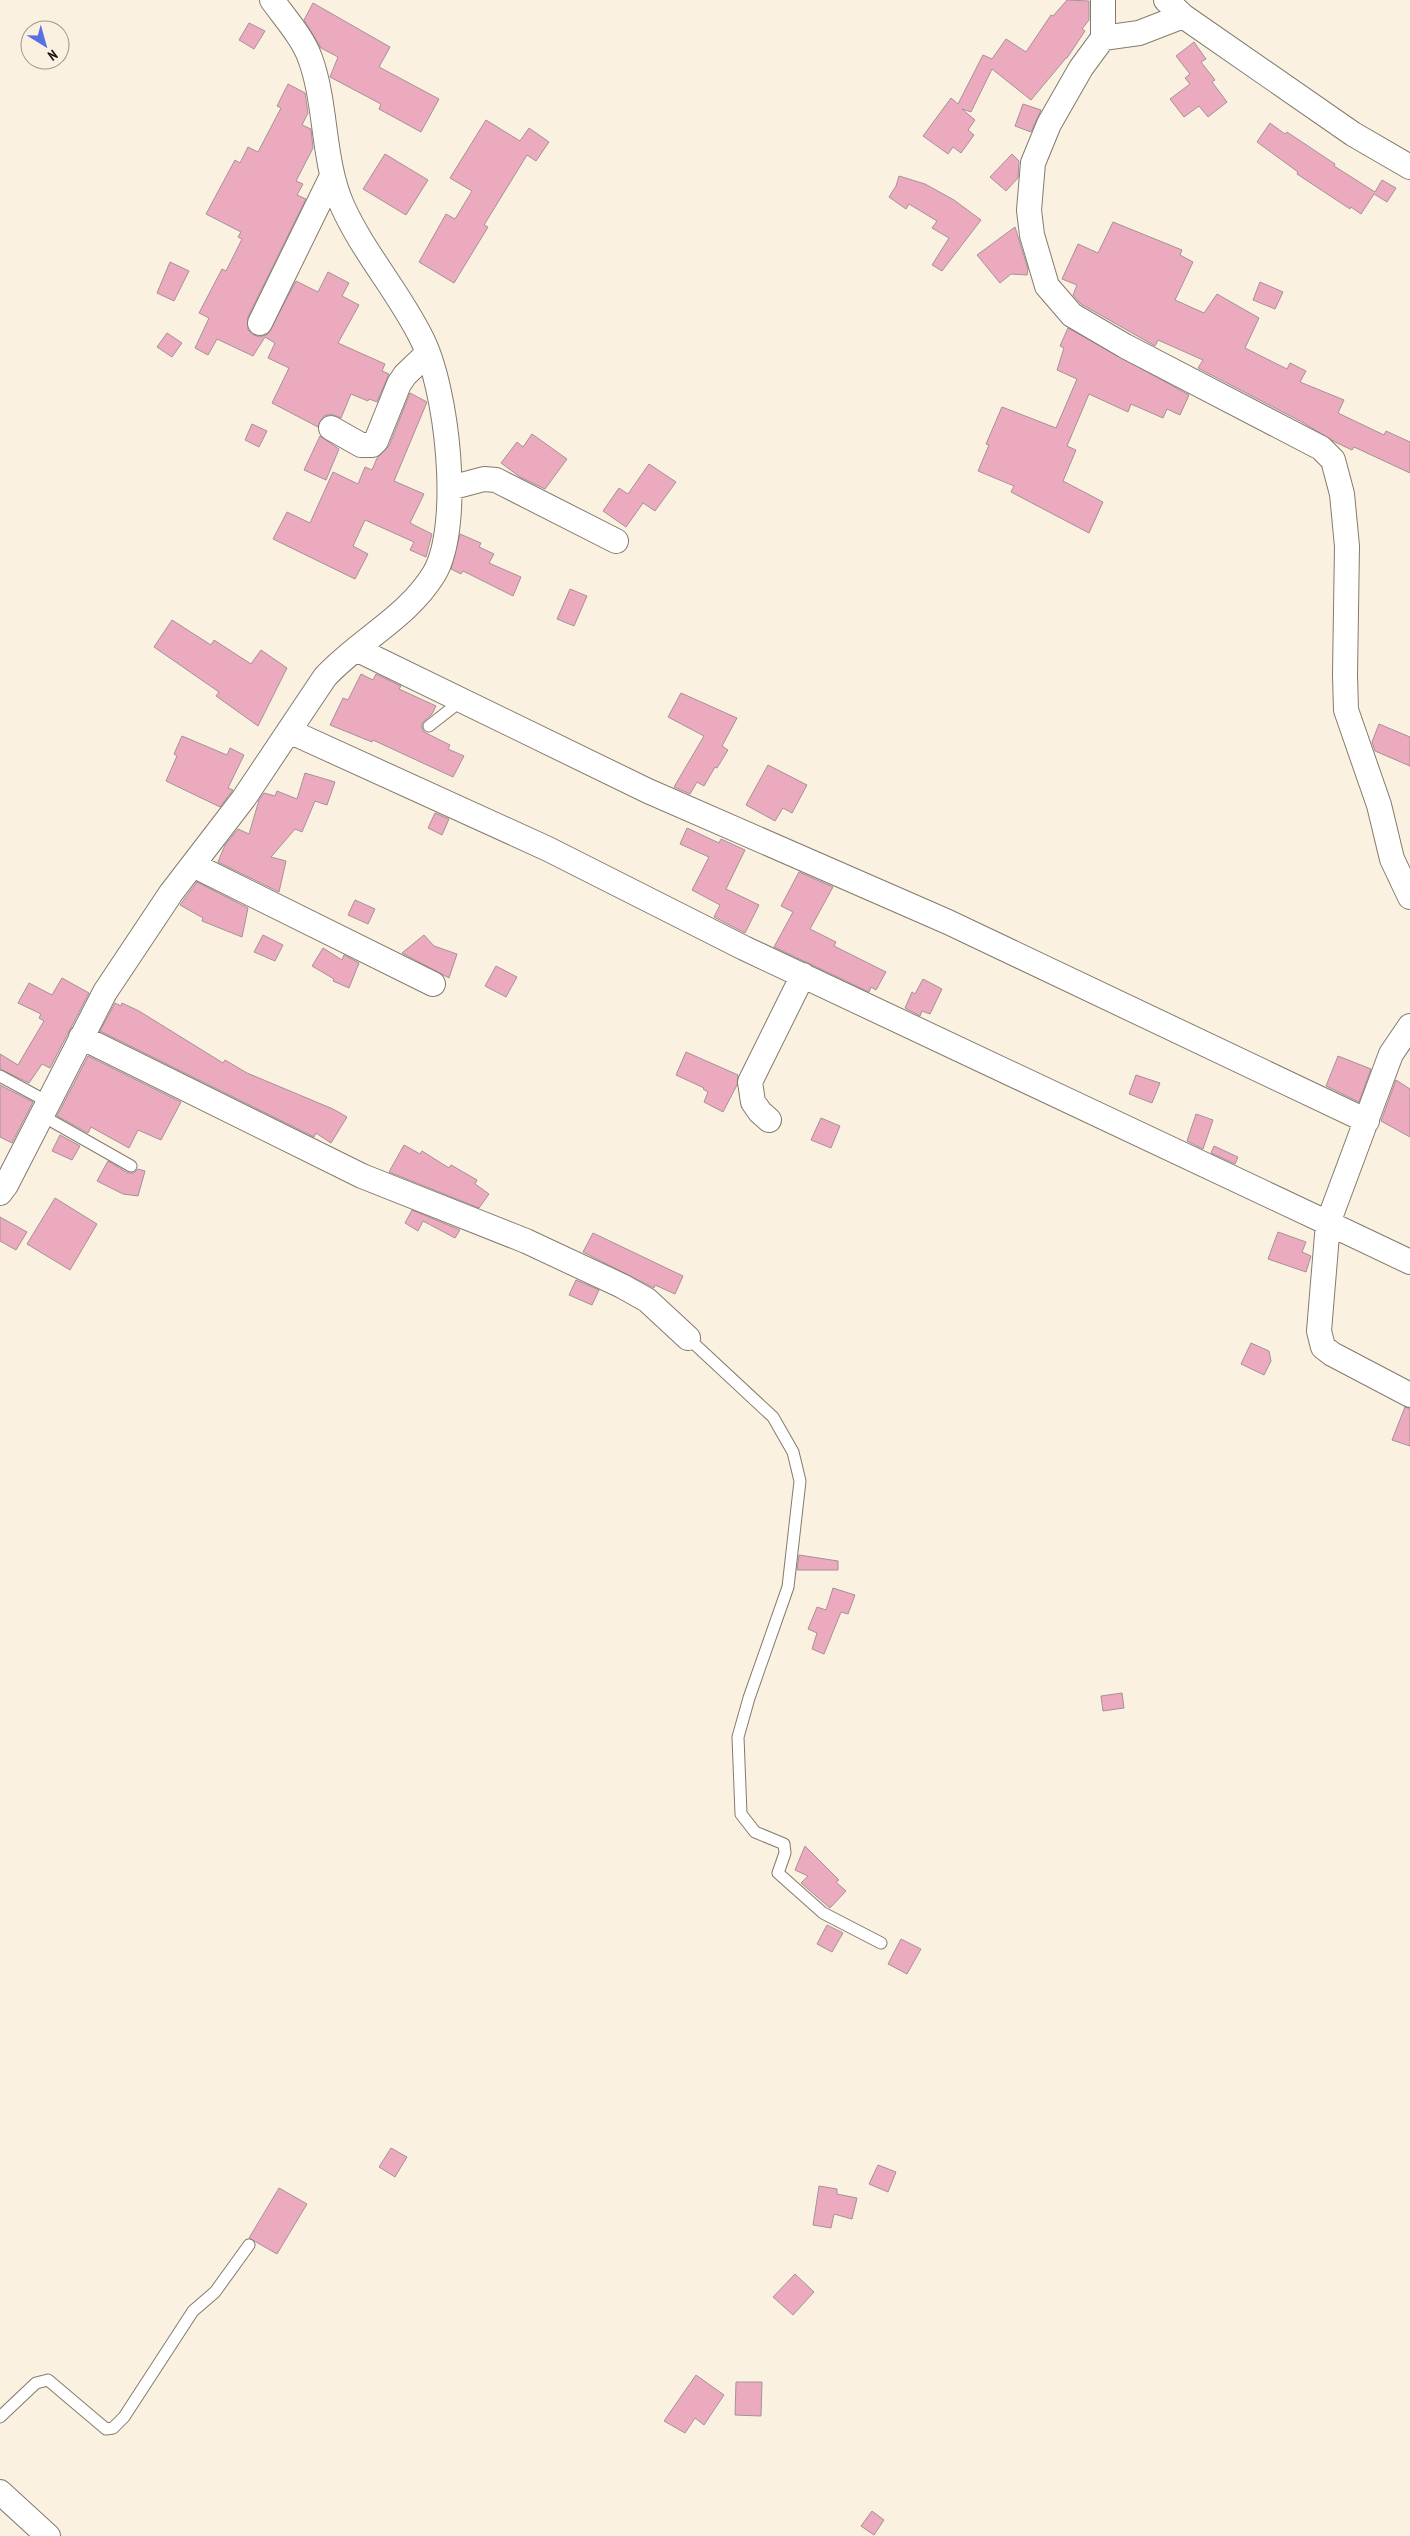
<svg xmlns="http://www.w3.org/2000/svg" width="1410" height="2536" font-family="'PT Sans Narrow',sans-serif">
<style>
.building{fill:#ebaabd;stroke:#a59297}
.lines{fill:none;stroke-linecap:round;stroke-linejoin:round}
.service-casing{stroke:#847b6d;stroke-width:13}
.minor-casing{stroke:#847b6d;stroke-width:26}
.service{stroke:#fff;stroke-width:11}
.minor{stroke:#fff;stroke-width:24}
</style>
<rect width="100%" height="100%" fill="#fbf1e1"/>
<path class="building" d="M1067,0l22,1v19l-7,9 3,2 -18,27h-1l-35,42 -39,-31 -21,43 -9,-3 13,11 -7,10 6,5 -13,18 -8,-6 -5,7 -25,-18 28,-38 7,6 25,-49 9,4 14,-20 20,13 25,-37 2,1z
M313,3l77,44 -11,20 60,32 -18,33 -42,-23 2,-5 -51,-27 8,-20 -17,-9 -17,-28z
M249,23l16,8 -11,18 -15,-9z
M1194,42l12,17 -5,3 14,18 -3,2 15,20 -19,15 -9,-11 -15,11 -14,-18 20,-15 -5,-6 5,-4 -14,-18z
M288,84l17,9 3,20 -6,12 9,4 2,19 -17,33 7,3 -6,11 9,4 -58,118v13l6,5 6,2 8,-3 28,-53 22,11 10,-20 21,11 -7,13 17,9 -21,38 47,21 -3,7 7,3 -12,28 -8,-3 -1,2 -17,-7 -10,24 -10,-4 -7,2 -6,11 -46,-24 17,-35 -21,-10 7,-15 -10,-6 -12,19 -36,-17 -9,16 -13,-7 14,-30 -10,-5 23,-44 4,2 16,-32 -4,-2 3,-5 -35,-18 29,-54 5,3 8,-16 10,5 23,-44 -4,-2z
M1023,104l18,6 -10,22 -16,-6z
M486,120l34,21 9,-13 20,14 -13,19 -9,-6 -43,70 4,2 -34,56 -35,-21 27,-48 9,5 17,-28 -22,-13z
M1270,123l15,11 2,-2 48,32 -1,2 41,26 7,-12 14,8 -9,14 -13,-8 -13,20 -10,-7 -1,2 -53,-35 1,-2 -41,-30z
M385,154l43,26 -22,35 -43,-26z
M1012,154l7,7 -1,17 -12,13 -16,-14z
M899,176l26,8 29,16 27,20 -39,51 -10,-6 17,-27 -17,-10 5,-7 -28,-17 -3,5 -17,-12 7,-11z
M1113,222l69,28 -2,5 13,7 -18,38 29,13 13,-19 42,24 -14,30 42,21 3,-6 16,8 -6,11 44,18 -6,13 46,22 2,-4 24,11v31l-56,-26 -2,3 -17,-8 -35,-21 -102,-53 5,-8 -45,-20 -3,6 -74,-42 -8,-9 4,-10 -15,-6 16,-35 20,9z
M1015,227l13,42 -1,6 -16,-1 -11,9 -23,-28z
M170,262l19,9 -15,30 -17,-8z
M1260,282l23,10 -8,17 -22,-9z
M1068,328l121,67 -9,20 -13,-6 -4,9 -32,-14 -3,8 -39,-18 -22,52 9,4 -13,31 40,21 -14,31 -78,-41 3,-6 -36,-15 11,-26 -3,-1 16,-37 54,21 21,-49 -20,-9 7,-22 -4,-2z
M167,333l15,10 -10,14 -15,-10z
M410,393l17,9 -33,79 30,13 -14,29 22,11 -6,23 -16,-7 4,-8 -49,-22 -12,26 15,8 -13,25 -82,-40 14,-27 23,11 23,-51 25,12 7,-17 7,3 5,-12 12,-12z
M252,424l15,7 -8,16 -14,-7z
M532,434l35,25 -22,30 -25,-12 -19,-14 16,-21 6,5z
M320,436l19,13 -13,31 -22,-10z
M649,464l27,18 -21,29 -12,-8 -17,24 -23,-16 16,-23 9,6z
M460,534l21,9 -2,4 15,7 -5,9 32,14 -8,19 -50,-25 -2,3 -10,-5z
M570,589l17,7 -13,30 -17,-7z
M172,620l39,25 3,-5 37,24 10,-14 26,18 -29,58 -42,-30 3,-4 -65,-45z
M361,674l12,6 3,-6 25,12 -2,3 37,17 -4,8 -10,9v5l2,4 26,13 -2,4 16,7 -11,21 -80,-37 -1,2 -42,-17 13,-27 5,2z
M681,693l56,25 -15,28 6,4 -11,18 -2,-1 -11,19 -7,-4 -7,12 -16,-7 30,-51 -36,-19z
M1379,724l31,13v29l-35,-15 -3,-9z
M182,736l45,19 3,-7 14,7 -16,33 5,2 -13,17 -54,-26 11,-25 -3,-2z
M768,765l39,20 -15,28 -9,-5 -8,13 -29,-16z
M305,773l30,9 -8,23 -12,-4 -13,31 -7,-3 -24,28 15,4 -7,31 -61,-30 7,-17 13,-16 11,5 10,-34 5,-7 11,3 2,-5 20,8z
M435,813l14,6 -7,16 -14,-7z
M687,828l32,15 2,-4 24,11 -19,39 33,16 -14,28 -31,-16 6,-12 -28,-15 17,-33 -29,-13z
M799,872l34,15 -23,42 26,13 -2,4 52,26 -10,18 -5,-3 -2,5 -95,-45 19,-35 -12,-6z
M197,882l51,26 -6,29 -40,-16 1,-3 -23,-13z
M355,900l20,9 -7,15 -20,-9z
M263,935l20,10 -8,16 -21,-9z
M424,935l10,11 23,8 -8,24 -47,-25z
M323,948l19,12 2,-5 15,8 -10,25 -16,-7 1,-2 -22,-13z
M496,966l21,11 -11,20 -21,-11z
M62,978l27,15 -39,75 -8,-4 -13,19 -29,-14v-15l18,11 26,-44 -5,-3 2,-4 -23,-11 11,-20 23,12z
M923,979l19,10 -12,25 -8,-3 -2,5 -15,-8 7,-16 3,2z
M115,1003l6,3 1,-3 17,8 84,52 2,-3 22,13 86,36 14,8 -16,26 -15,-10 -2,4 -214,-106z
M686,1052l52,23 -1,10 -14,27 -19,-10 4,-10 -5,-3 1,-1 -28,-13z
M88,1056l93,46 -20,38 -23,-10 -9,18 -38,-21 -3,6 -31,-17z
M1338,1056l33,13 -12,33 -33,-16z
M1136,1075l24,8 -8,20 -23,-9z
M1396,1080l14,9v48l-29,-16z
M0,1085l33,17 -21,41 -12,-6z
M1196,1114l17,6 -10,29 -16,-8z
M821,1118l19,8 -9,22 -20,-8z
M60,1135l20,11 -8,14 -20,-9z
M404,1145l16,9 2,-3 27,17 2,-3 26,15 -2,4 14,10 -10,14 -90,-36z
M1214,1146l24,11 -3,7 -24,-11z
M108,1161l20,12h6l4,-4 7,2 -7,25 -15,-2 -26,-13z
M55,1198l42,26 -27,46 -43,-26z
M412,1210l48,20 -5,8 -32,-17 -5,10 -13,-8z
M0,1217l27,15 -11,18 -16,-9z
M1278,1232l28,10 -4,10 9,4 -5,16 -38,-13z
M593,1233l90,43 -8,18 -20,-9 -1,3 -71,-36z
M576,1280l23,10 -7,15 -23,-10z
M1251,1343l18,8 2,10 -7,14 -23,-11z
M1405,1407l5,2v37l-18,-6z
M799,1555l39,6v9h-41z
M833,1588l22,7 -7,19 -7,-2 -17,42 -12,-5 5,-16 -9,-4 9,-22 9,3z
M1122,1693l2,15 -21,3 -2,-15z
M805,1846l34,34 -3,2 10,9 -16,17 -29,-25 7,-7 -13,-6z
M827,1925l16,8 -11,19 -15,-8z
M901,1939l20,10 -14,25 -19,-10z
M391,2148l16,9 -12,20 -16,-10z
M878,2165l18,7 -8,20 -19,-8z
M819,2186l18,3v5l20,4 -5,21 -18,-5 -3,14 -18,-3z
M279,2188l28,16 -30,50 -28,-16z
M795,2274l19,18 -21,23 -20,-18z
M696,2375l28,20 -20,30 -9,-7 -10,15 -21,-12z
M736,2382h26l-1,34 -26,-1z
M872,2511l12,9 -10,15 -13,-9z"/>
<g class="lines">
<defs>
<path id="service" d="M429,726l32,-25
M0,1076l48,26
M41,1115l90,51
M688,1338l85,79 20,35 7,29 -12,106 -39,111 -11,39 3,77 14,18 29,12 1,9 -7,20 45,40 58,30
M0,2417l36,-34 12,-3 58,49 7,-1 11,-11 69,-106 22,-19 34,-47"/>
<path id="minor" d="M1166,0l17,16 170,118 57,33
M1183,16l-44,17 -36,5 -22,30 -32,56 -16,39 -4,47 3,25 15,51 25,29 53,31 196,102 12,12 9,34 5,52 -2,129 1,35 33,95 13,54 18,38
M1103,38v-38
M260,323l72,-147
M331,428l30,17h11l4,-4 23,-57 6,-9 23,-22
M450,488l34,-9 12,1 120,61
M356,649l292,142 300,131 419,199
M289,731l259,118 196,99 584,275 63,-169 19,-28
M193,865l240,119
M81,1037l281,139 164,65 96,45 25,14 41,38
M769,1120l-9,-8 -7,-10 -3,-20 53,-107
M0,1193l6,-8 99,-193 66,-99 73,-95 81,-121c34,-37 82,-59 109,-103 29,-49 13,-188 -13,-237 -23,-46 -58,-85 -79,-132 -20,-46 -15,-101 -32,-147 -7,-20 -25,-40 -38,-58
M1410,1262l-82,-39 -9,108 4,16 9,7 78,41
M0,2492l48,44"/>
</defs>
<use href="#service" class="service-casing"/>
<use href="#minor" class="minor-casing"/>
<use href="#service" class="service"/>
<use href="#minor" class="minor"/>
</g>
<g transform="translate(45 45) rotate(143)"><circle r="24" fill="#fbf1e1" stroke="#9f988c"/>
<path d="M0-4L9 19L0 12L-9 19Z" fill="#5670e6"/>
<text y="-8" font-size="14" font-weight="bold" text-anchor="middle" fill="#15120d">N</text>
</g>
</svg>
